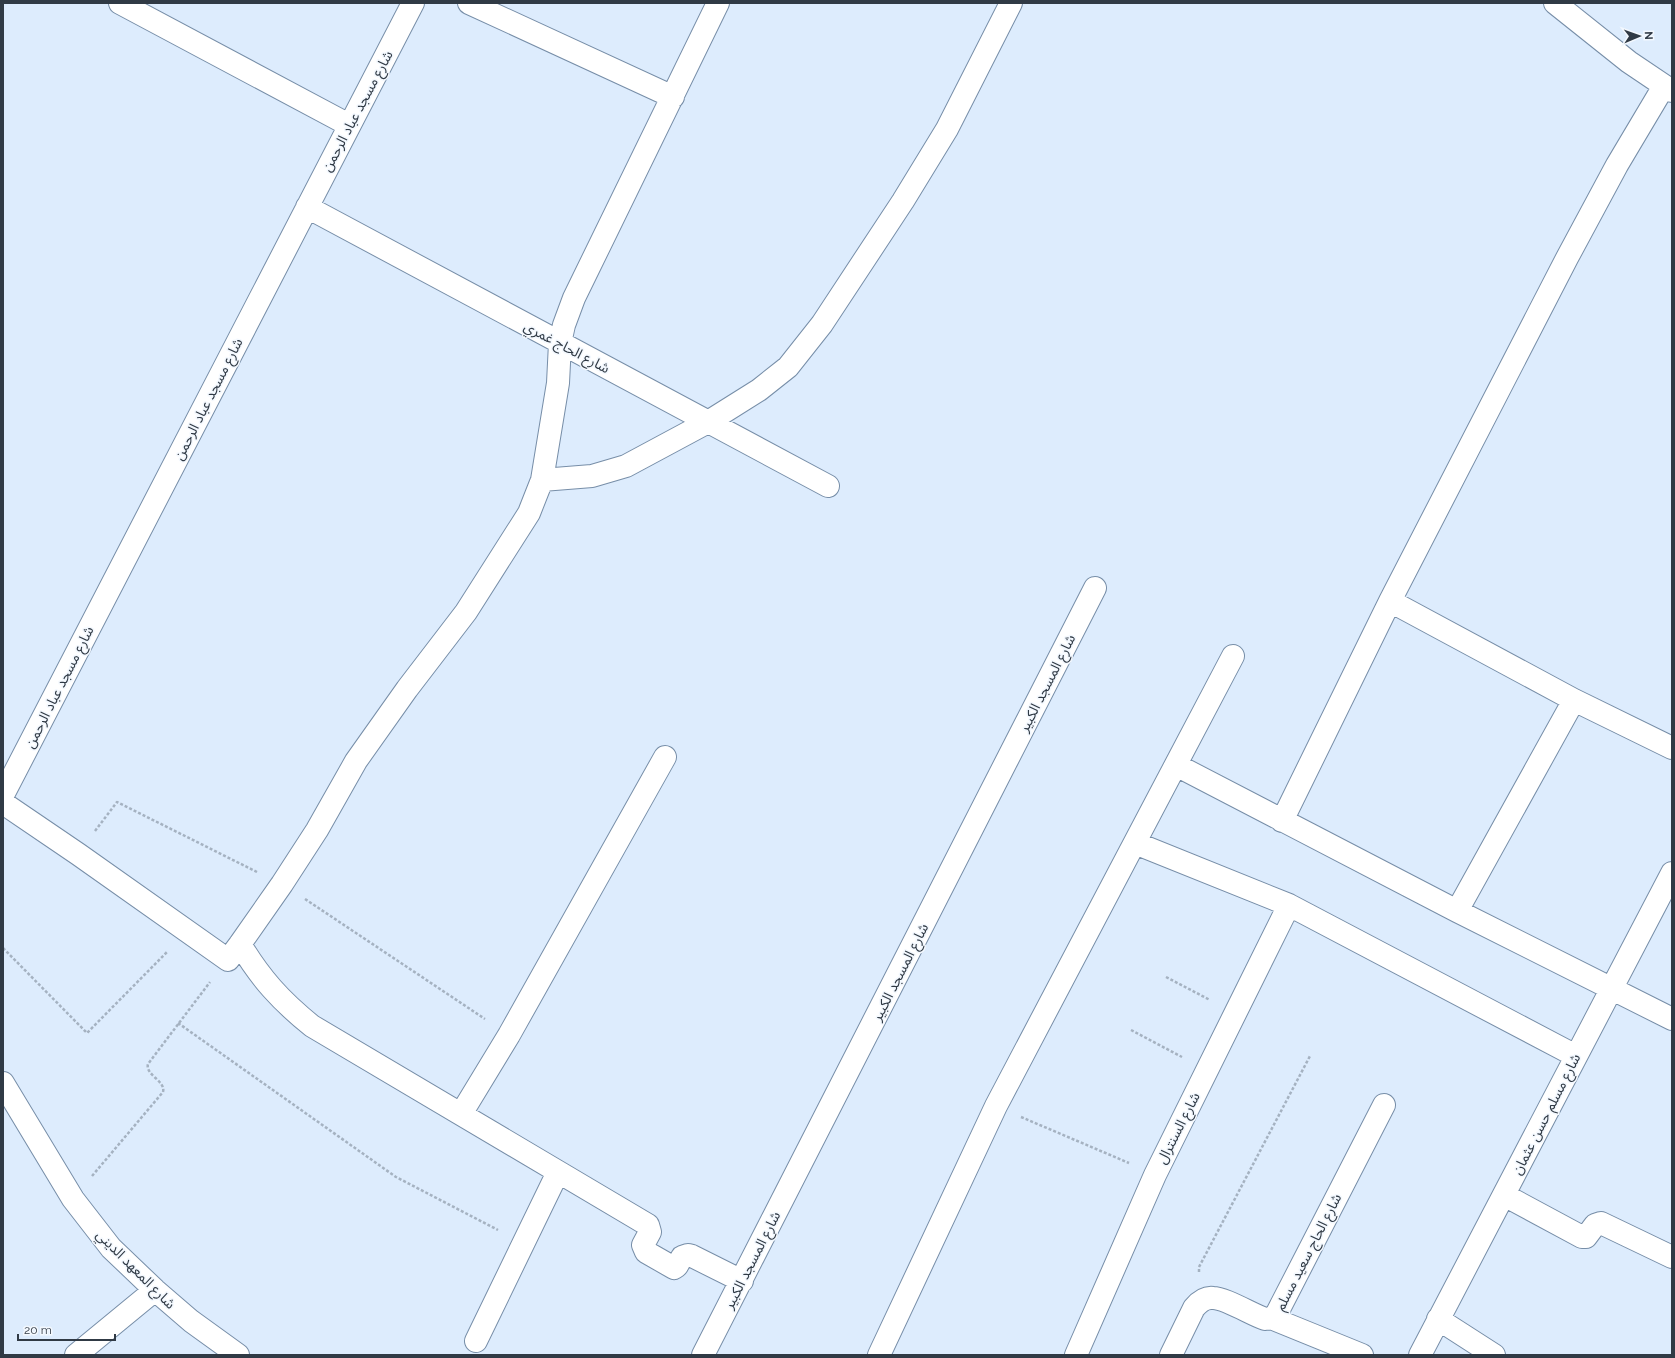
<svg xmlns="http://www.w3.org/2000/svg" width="1675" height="1358" font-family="Raleway,'Noto Sans Arabic',sans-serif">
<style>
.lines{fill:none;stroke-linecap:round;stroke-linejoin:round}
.minor-casing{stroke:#778ea8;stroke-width:24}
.path{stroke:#a5b2c1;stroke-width:2.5;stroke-dasharray:3 2;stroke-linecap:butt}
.minor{stroke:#fff;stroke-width:22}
.labels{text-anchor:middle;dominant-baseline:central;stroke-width:3;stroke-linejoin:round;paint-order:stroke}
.street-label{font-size:14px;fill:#303a45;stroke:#f3f8fe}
</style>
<rect width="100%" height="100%" fill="#ddecfd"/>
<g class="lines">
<defs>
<path id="minor" d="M120,3l229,122
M469,3l204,94
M1555,3l74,59 43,29
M307,207l521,279
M542,480l50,-4 34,-10 82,-44 51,-32 29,-23 34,-43 81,-123 44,-72 64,-126
M1390,601l184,99 98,48
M1176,765l281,146 215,108
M3,795l410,-792
M3,803l75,51 150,106 12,-16 42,-60 35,-54 39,-69 51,-72 59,-77 63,-99 13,-33 16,-97 2,-40 4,-18 10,-27 144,-295
M1282,821l108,-220 177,-343 50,-93 47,-79
M1135,843l154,62 287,151
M1457,911l117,-211
M240,944c20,34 41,57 72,82l336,199 2,7 -7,13 3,7 28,16 3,-2 5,-9 6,-2 4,1 50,25
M3,1083l70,116 38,49 44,42 36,31 47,34
M461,1114l48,-79 156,-278
M1504,1195l78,42h4l9,-12 6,-2 71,34
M1271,1318l91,37
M1438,1319l56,36
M476,1341l82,-169
M76,1355l79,-65
M703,1355l392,-767
M879,1355l117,-249 237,-450
M1076,1355l79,-180 134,-270
M1171,1355l23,-47c5,-6 11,-11 19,-10 12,0 38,16 52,21l6,-1 5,-3 108,-210
M1420,1355l252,-482"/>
</defs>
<use href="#minor" class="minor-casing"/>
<path class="path" d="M95,831l22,-29 140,70
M305,899l180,120
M3,948l84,85 80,-81
M1166,977l44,23
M178,1023l218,154 102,53
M1131,1030l51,27
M1021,1117l108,46
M92,1176l71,-84c3,-11 -18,-17 -15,-28l62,-82
M1199,1272v-5l111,-211"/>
<use href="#minor" class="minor"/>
</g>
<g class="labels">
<g class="street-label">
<text transform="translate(357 111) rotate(-62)">شارع مسجد عباد الرحمن</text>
<text transform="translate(567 347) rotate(28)">شارع الحاج غمري</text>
<text transform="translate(208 399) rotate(-63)">شارع مسجد عباد الرحمن</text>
<text transform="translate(1047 683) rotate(-63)">شارع المسجد الكبير</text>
<text transform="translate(59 687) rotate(-63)">شارع مسجد عباد الرحمن</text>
<text transform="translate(900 972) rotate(-63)">شارع المسجد الكبير</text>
<text transform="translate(1546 1114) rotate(-63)">شارع مسلم حسن عثمان</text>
<text transform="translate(1178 1128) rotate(-63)">شارع السنترال</text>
<text transform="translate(1308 1252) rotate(-63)">شارع الحاج سعيد مسلم</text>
<text transform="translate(752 1260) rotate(-63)">شارع المسجد الكبير</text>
<text transform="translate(136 1269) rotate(45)">شارع المعهد الديني</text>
</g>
</g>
<rect width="1675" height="1358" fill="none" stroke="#303a45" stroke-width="8"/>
<g transform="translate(1639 36) rotate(88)" stroke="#f3f8fe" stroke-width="3" paint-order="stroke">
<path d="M0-3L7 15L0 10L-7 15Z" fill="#303a45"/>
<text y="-6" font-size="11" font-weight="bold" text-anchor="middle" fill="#303a45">N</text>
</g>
<path d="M18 1334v6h97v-6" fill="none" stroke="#303a45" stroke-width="2"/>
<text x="24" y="1334" font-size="12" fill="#303a45" stroke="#f3f8fe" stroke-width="3" paint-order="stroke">20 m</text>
</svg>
